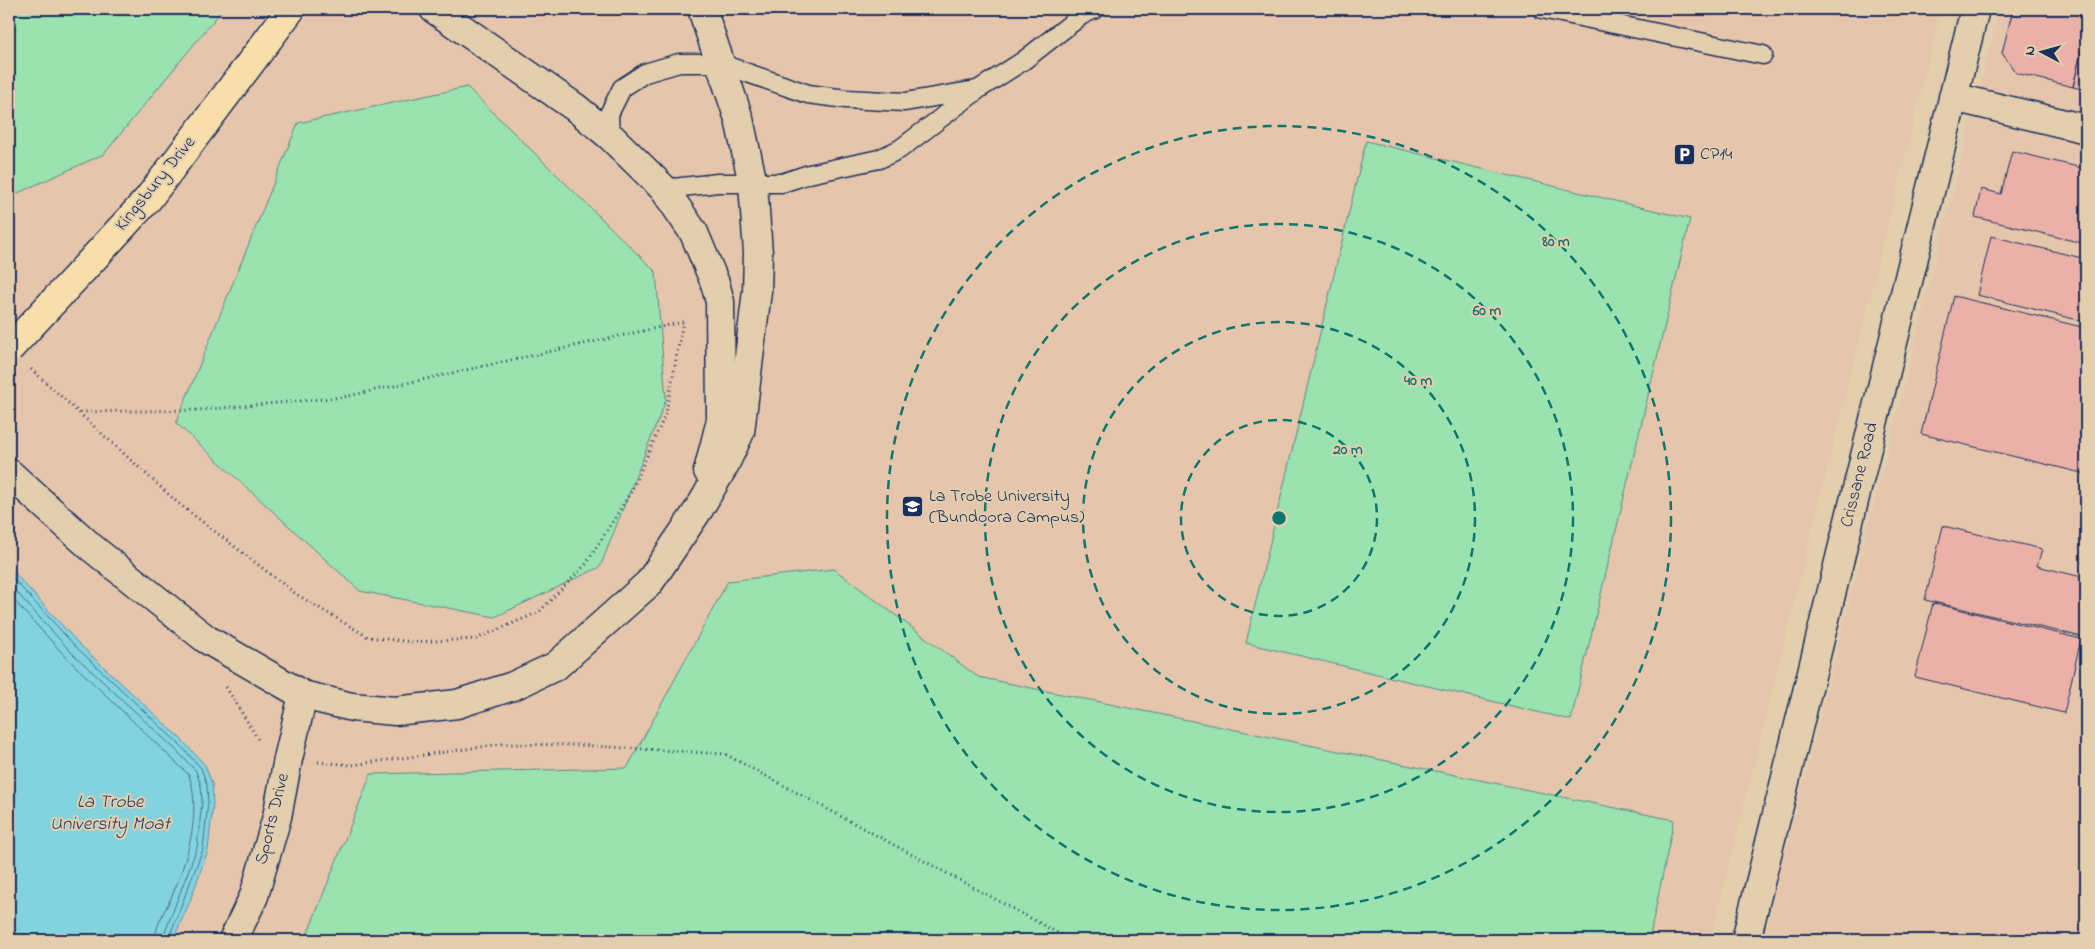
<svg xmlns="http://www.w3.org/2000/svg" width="2095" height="949" font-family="'Indie Flower',sans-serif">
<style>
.built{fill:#e5c5ac}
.green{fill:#9ae2b0;stroke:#5a8887}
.water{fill:#83d3de;stroke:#5991ab}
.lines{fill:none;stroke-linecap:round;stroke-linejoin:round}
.shore{stroke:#457191;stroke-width:1}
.building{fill:#ebb1a8;stroke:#1b2f5e}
.service-casing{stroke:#1b2f5e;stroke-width:21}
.minor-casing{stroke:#1b2f5e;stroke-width:31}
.primary-casing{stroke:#1b2f5e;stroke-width:31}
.path{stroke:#1b2f5e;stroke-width:3;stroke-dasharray:1 4;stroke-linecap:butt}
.service{stroke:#e3cead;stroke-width:18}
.minor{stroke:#e3cead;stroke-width:28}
.primary{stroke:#f8deab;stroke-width:28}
.primary-bridge-casing{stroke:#1b2f5e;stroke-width:31;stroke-linecap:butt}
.primary-bridge{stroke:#f8deab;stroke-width:28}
.ring{fill:none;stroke:#0f766e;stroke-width:2.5;stroke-dasharray:9 6}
.labels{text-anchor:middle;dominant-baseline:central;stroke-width:4;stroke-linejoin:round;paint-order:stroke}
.poi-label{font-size:18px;fill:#1b2f5e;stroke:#e3cead;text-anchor:start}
.street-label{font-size:18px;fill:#1b2f5e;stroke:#e3cead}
.water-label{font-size:19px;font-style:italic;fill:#253f6b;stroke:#e3cead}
.centre{fill:#0f766e;stroke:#e3cead;stroke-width:2.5}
.ring-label{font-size:15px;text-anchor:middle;font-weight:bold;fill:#0f766e;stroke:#e3cead;stroke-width:4;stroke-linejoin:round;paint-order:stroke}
</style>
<rect width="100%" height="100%" fill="#e3cead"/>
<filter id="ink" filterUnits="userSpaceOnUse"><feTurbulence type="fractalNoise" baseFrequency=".02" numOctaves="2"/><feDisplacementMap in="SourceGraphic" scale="10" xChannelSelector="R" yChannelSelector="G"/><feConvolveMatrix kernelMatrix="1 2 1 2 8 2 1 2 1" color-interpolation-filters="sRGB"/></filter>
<g filter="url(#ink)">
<path class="built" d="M9,9h1932l-231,931h-1701z
M2000,9h86v931h-322z"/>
<path class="green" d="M9,9h214l-119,145 -95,43z
M467,87l189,185 10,128 -66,167 -105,50 -135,-26 -184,-168 122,-300z
M1366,141l324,78 -119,501 -325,-77z
M834,569l144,108 696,143 -25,120h-1344l66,-166 256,-6 101,-187z"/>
<path class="water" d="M9,567l70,77 103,96 23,25 7,19 1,19 -5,47 -18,51 -17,39h-164z"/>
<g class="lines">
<path class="shore" d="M9,574l67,73 102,96 23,25 6,17 1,17 -5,47 -35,91
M9,584l62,68 103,96 22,23 5,15 1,16 -5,46 -35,92
M9,595l57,62 123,118c13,39 -2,86 -18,123 -6,13 -16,28 -16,42"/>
</g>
<path class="building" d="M2013,9h73v22l-13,56 -57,-14 -14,-20z
M2086,31v59l-13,-3z
M2012,151l74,18v75l-111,-27 6,-28 20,5z
M1991,236l95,23v63l-109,-27z
M1954,296l132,32v146l-165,-40z
M1943,526l99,23 -5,17 49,12v42l-4,17 -157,-37z
M1933,603l148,36 -17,74 -149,-36z"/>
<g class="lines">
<defs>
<path id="service" d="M1542,9l221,46
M610,136l-1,-22 13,-26 23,-15 34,-10h40l89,31 38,5 59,3 71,-12
M664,189l54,-6h64l27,-9 70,-15 21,-10 79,-60 44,-28 59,-46 13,-6"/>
<path id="minor" d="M434,9l142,99 34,28 54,53 30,44 21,50 5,19 1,118 -13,51
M1953,97l133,32
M9,473l83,75 114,91 97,56 49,12 43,4 62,-7 56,-18 43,-20 93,-83 50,-74 25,-43 16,-34 17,-141 1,-38 -5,-69 -14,-65 -37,-110
M233,940l21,-44 23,-79 11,-58 15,-64
M1746,940l229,-931"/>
<path id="primary" d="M79,274l69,-75 143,-190"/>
</defs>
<use href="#service" class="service-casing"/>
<use href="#minor" class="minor-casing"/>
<use href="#primary" class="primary-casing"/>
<path class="path" d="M31,369l147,134 118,91 72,43 45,5 63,-3 63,-27 47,-48 45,-72 35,-79 17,-91 -339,75 -145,13 -122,2
M226,687l33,54
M318,762l34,3 150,-21 76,1 147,9 346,186"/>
<use href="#service" class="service"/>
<use href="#minor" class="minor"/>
<use href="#primary" class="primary"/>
<defs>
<path id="primary-bridge" d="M9,349l70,-75"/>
</defs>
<use href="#primary-bridge" class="primary-bridge-casing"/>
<use href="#primary-bridge" class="primary-bridge"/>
</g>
</g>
<g class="ring">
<circle cx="1279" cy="518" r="98"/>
<circle cx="1279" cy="518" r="196"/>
<circle cx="1279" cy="518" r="294"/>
<circle cx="1279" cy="518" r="392"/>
</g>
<defs>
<symbol id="parking-square" viewBox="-11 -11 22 22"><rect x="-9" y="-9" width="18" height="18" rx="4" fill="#1b2f5e" stroke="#e3cead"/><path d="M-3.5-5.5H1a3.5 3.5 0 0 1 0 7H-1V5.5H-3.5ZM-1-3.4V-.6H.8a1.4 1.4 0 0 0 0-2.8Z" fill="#fff"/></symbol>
<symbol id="university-square" viewBox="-11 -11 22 22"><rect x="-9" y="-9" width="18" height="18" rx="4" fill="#1b2f5e" stroke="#e3cead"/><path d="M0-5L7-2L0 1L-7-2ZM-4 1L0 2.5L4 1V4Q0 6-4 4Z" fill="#fff"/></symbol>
</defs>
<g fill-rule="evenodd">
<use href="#parking-square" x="1672" y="142" width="25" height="25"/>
<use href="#university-square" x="900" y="494" width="25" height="25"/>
</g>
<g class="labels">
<g class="poi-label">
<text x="1700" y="155">CP14</text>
<text x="929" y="497">La Trobe University<tspan x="929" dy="21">(Bundoora Campus)</tspan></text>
</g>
<g class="street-label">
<text transform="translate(156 184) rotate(-51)">Kingsbury Drive</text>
<text transform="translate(1860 475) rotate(-76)">Crissane Road</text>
<text transform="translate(273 819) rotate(-76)">Sports Drive</text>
</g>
<g class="water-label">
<text x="110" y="802">La Trobe<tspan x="110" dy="22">University Moat</tspan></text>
</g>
</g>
<circle cx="1279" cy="518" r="8" class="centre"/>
<g class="ring-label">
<text x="1556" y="246">80 m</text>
<text x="1487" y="315">60 m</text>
<text x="1418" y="385">40 m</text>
<text x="1348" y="454">20 m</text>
</g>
<rect width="2095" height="949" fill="none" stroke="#e3cead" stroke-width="30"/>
<rect x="15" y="15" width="2065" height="919" fill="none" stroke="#1b2f5e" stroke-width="2" filter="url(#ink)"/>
<g transform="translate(2042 52) rotate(276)" stroke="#e3cead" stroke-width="4" paint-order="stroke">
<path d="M0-4L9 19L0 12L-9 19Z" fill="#1b2f5e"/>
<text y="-8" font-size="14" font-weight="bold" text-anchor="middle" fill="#1b2f5e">N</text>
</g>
</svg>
